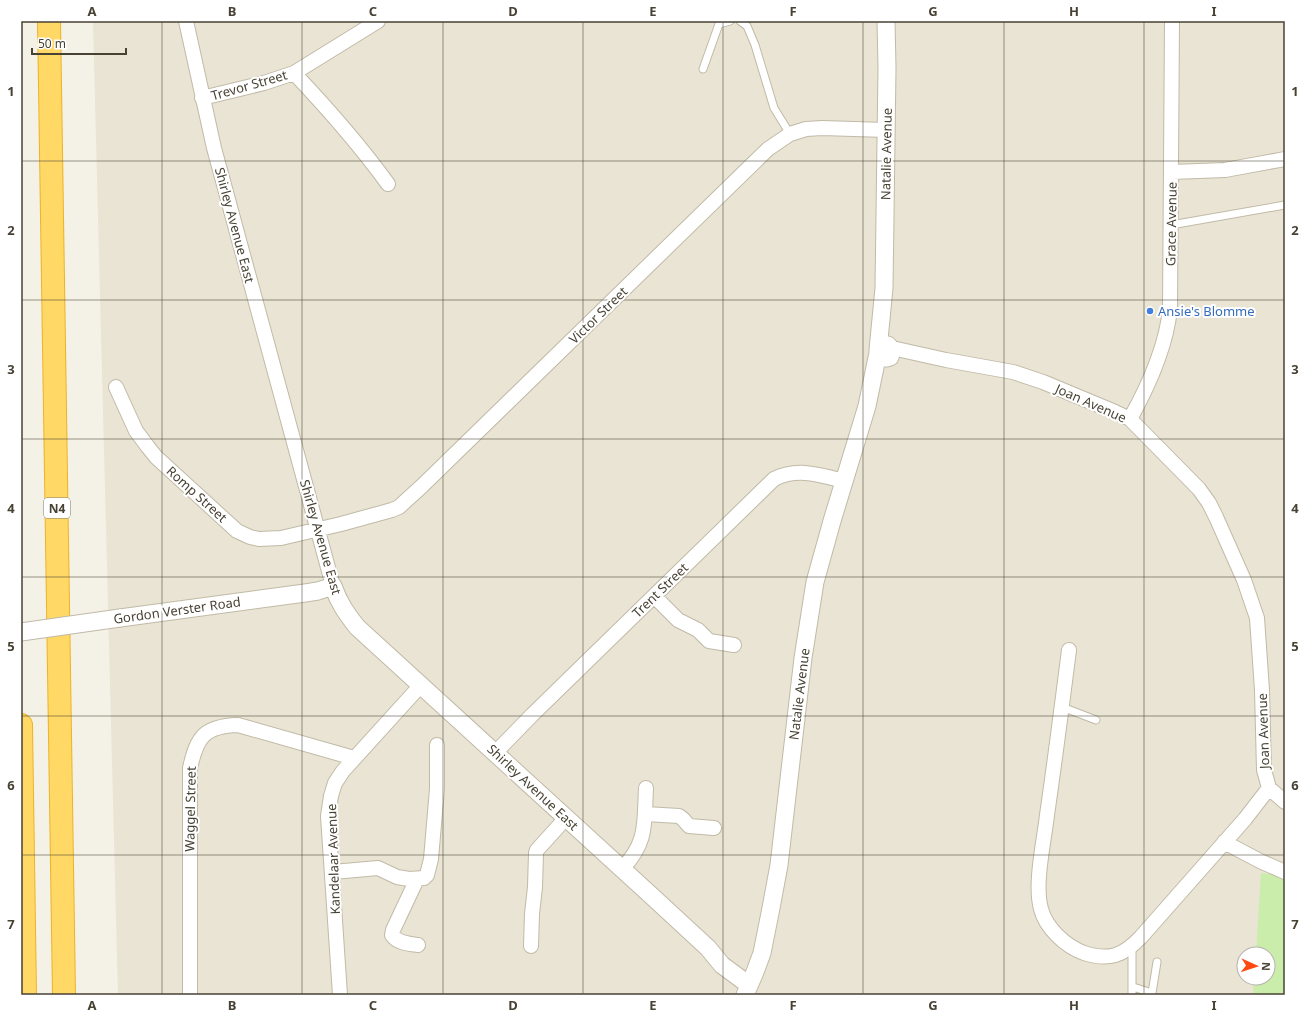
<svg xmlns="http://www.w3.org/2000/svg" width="1306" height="1016" font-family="'Noto Sans',sans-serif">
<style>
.residential{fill:#e9e4d3;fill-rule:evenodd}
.green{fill:#caedab}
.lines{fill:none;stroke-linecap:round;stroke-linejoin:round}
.service-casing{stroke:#c1baa7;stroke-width:9}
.minor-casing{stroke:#c1baa7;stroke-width:16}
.tertiary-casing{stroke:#c1baa7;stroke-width:19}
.motorway-casing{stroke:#ecb329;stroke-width:24}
.service{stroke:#fff;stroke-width:7}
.minor{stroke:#fff;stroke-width:14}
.tertiary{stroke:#fff;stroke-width:17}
.motorway{stroke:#ffd866;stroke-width:22}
.tertiary-bridge-casing{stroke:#c1baa7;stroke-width:19;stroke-linecap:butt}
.tertiary-bridge{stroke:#fff;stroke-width:17}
.grid{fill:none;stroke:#484234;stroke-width:1;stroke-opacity:0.55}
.shop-dot{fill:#3f7fe0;stroke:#fff;stroke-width:1.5}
.labels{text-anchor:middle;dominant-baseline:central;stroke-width:4;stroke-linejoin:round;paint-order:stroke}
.shield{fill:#fff;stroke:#7f7b71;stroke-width:1}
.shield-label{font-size:12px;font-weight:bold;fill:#484234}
.street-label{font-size:13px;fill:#484234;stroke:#fff}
.shop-label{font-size:13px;fill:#366cbe;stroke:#fff;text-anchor:start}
.neatline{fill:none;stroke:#484234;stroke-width:1.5}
.grid-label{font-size:13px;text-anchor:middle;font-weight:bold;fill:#484234}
</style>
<rect width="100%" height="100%" fill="#f4f1e6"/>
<path class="residential" d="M93,21h1192v974h-1167zM1244,954h24v24h-24z"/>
<path class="green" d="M1261,873l24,3v119h-32l1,-17h14v-24h-12z"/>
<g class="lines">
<defs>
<path id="service" d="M740,21l7,5 8,19 19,63 16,26
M703,69l16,-45 11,-3
M1171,225l114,-20
M1062,707l34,13
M1132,946v49
M1133,987l19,6v2
M1152,993l5,-31"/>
<path id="minor" d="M186,21l28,127 119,438
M294,73c34,36 65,71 94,111
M202,98l62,-15 30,-10 84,-52
M1172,172l53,-2 60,-11
M892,348l54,12 67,12 30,10 72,30 15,7 69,70 10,14 7,14 28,63 13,38 5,72 2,80 5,18 16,14
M116,387l20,44 12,16 8,10 81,74 13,6 9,2 22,-1 60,-14 51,-14 7,-3 23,-21 346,-337 22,-15 16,-5 16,-1 64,2
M1130,419c19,-34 36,-71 40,-110l2,-288
M654,596l24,24 20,10 11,11 25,4
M1069,650c-7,55 -14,110 -22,165 -3,27 -13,69 -6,94 5,19 24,37 43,44 25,8 39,3 57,-16l104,-118 24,-31
M495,753l37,-38 242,-236c24,-12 46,-4 70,2
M645,814l34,2 4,3 6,7 25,2
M1224,842l36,19 25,11
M622,869c26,-27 22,-46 24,-81
M333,872l45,-4 19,9 12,2 15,-1 3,-3 4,-16 6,-70v-44
M417,879l-24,51 -1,5c5,8 17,9 26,10
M531,946l1,-32 3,-27 1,-34 1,-3 29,-32
M190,995v-227c7,-31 14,-42 48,-43l116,33
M340,995l-12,-179 3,-20 4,-13 8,-12 78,-86"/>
<path id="tertiary" d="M879,348l4,-4 5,1 4,6 -2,6 -3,1h-5l-4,-5v-3l6,-62 3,-220 -1,-47
M120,618l185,-25 13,-2 15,-5c6,17 13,27 24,41l298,272 53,49 14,17 27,20
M745,995l10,-23 7,-19 9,-45 8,-43 24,-207 12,-76 17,-61 35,-115 11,-53"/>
<path id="motorway" d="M49,21l15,974
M21,725l4,270"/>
</defs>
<use href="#service" class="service-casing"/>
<use href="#minor" class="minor-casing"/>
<use href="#tertiary" class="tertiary-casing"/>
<use href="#motorway" class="motorway-casing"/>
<use href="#service" class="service"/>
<use href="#minor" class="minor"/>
<use href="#tertiary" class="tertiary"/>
<use href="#motorway" class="motorway"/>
<defs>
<path id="tertiary-bridge" d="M21,632l99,-14"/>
</defs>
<use href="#tertiary-bridge" class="tertiary-bridge-casing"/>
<use href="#tertiary-bridge" class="tertiary-bridge"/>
</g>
<path class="grid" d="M162,21v974M302,21v974M443,21v974M583,21v974M723,21v974M863,21v974M1004,21v974M1144,21v974M21,161h1264M21,300h1264M21,439h1264M21,577h1264M21,716h1264M21,855h1264"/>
<circle class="shop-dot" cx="1150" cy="311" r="4"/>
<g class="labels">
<rect class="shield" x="44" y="498" width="26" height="20" rx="3"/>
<g class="shield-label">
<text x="57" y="508">N4</text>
</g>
<g class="street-label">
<text transform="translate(249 85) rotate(-16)">Trevor Street</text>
<text transform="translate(886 154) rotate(-89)">Natalie Avenue</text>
<text transform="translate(1171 224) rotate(-89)">Grace Avenue</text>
<text transform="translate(235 225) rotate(75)">Shirley Avenue East</text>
<text transform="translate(598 315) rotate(-44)">Victor Street</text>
<text transform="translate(1091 403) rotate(24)">Joan Avenue</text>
<text transform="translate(197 494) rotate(42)">Romp Street</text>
<text transform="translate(321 537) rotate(74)">Shirley Avenue East</text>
<text transform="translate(660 590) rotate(-44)">Trent Street</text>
<text transform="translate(177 610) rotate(-8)">Gordon Verster Road</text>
<text transform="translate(799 694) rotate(-83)">Natalie Avenue</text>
<text transform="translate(1263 731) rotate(-92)">Joan Avenue</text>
<text transform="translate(533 787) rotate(43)">Shirley Avenue East</text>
<text transform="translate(190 809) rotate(-89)">Waggel Street</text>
<text transform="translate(333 859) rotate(-92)">Kandelaar Avenue</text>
</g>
<g class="shop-label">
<text x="1158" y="311">Ansie's Blomme</text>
</g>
</g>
<rect width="1306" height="1016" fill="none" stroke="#ffffff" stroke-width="44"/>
<g transform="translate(1256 966) rotate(93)"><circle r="19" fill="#ffffff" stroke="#b6b3ae"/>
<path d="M0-3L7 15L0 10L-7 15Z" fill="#ff4912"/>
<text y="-6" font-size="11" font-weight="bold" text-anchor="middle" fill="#484234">N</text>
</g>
<path d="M32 48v6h94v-6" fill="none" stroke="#484234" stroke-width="2"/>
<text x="38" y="48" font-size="12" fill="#484234" stroke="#ffffff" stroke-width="3" paint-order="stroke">50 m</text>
<rect x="22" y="22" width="1262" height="972" class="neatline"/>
<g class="grid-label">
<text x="92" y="16">A</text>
<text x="232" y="16">B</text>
<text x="373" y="16">C</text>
<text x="513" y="16">D</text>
<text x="653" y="16">E</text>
<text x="793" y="16">F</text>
<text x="933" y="16">G</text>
<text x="1074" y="16">H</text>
<text x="1214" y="16">I</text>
<text x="11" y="96">1</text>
<text x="1295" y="96">1</text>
<text x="11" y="235">2</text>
<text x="1295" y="235">2</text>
<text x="11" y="374">3</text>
<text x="1295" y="374">3</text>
<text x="11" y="513">4</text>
<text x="1295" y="513">4</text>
<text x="11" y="651">5</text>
<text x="1295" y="651">5</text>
<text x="11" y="790">6</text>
<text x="1295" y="790">6</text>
<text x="11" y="929">7</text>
<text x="1295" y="929">7</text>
<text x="92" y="1010">A</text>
<text x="232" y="1010">B</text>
<text x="373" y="1010">C</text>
<text x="513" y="1010">D</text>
<text x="653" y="1010">E</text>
<text x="793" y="1010">F</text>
<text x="933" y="1010">G</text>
<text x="1074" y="1010">H</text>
<text x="1214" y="1010">I</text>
</g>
</svg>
